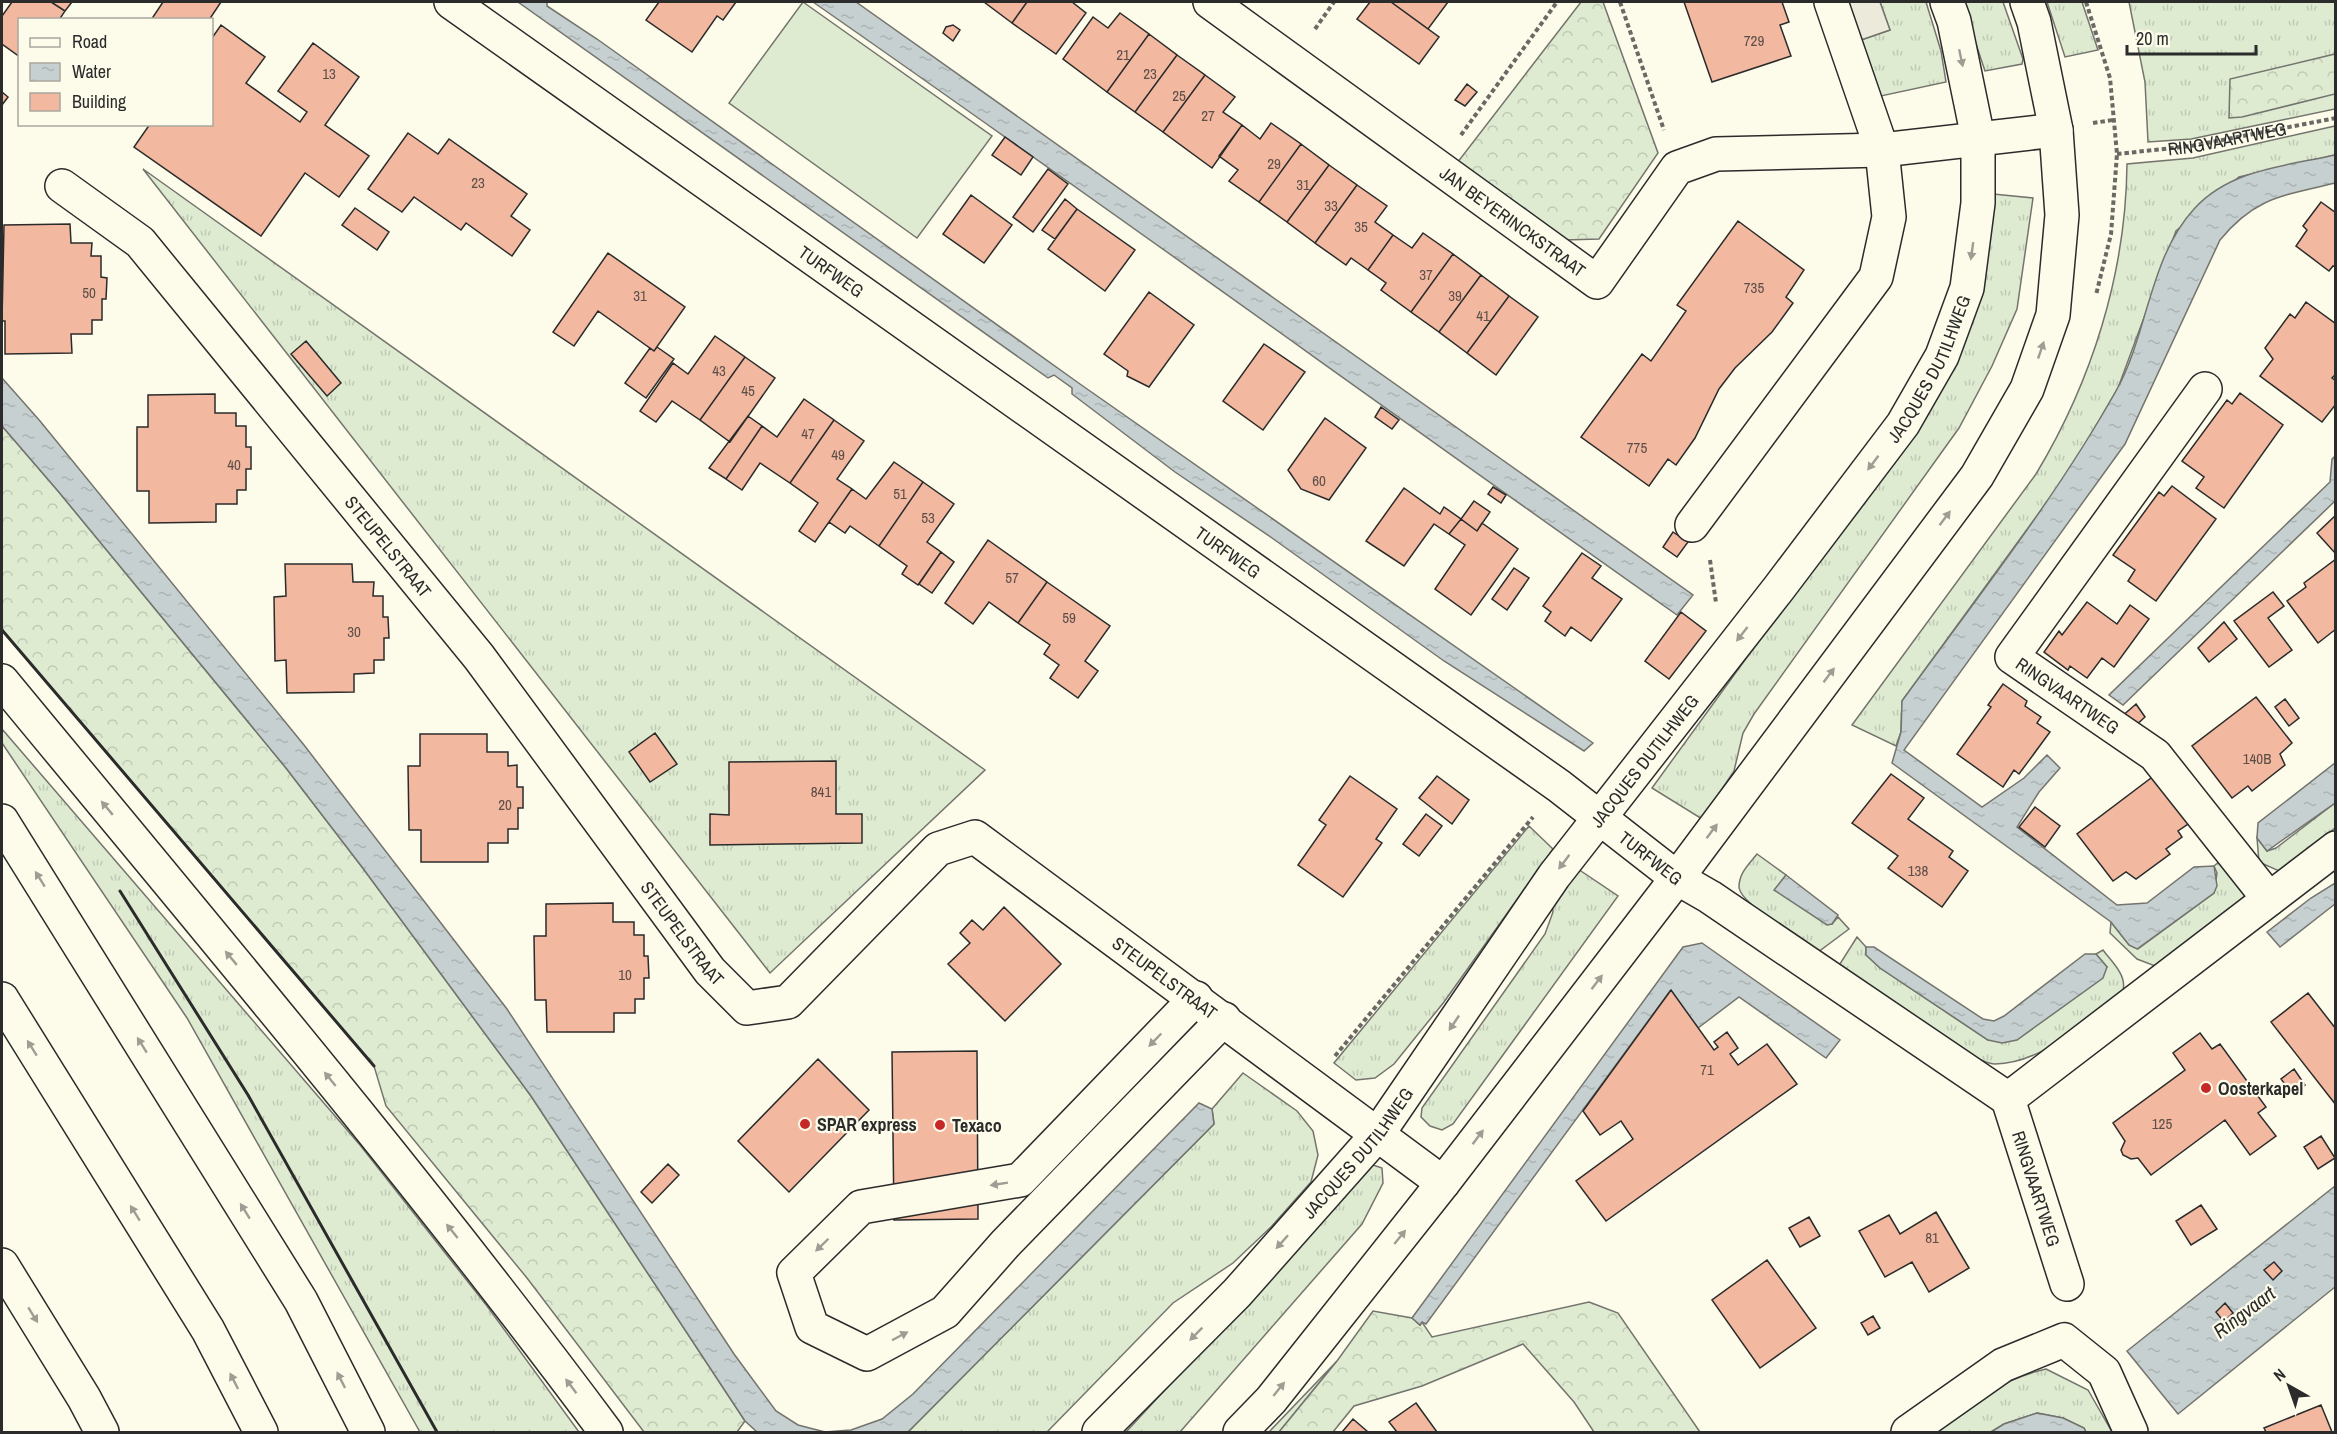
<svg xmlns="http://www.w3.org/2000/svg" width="2337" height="1434" font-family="'Archivo Narrow',sans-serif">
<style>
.grass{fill:url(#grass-tufts);stroke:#74746e;stroke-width:1.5}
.forest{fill:url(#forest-crowns);stroke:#74746e;stroke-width:1.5}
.pitch{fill:#deebd1;stroke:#74746e;stroke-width:1.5}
.parking{fill:#eceadb;stroke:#74746e;stroke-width:1.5}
.water{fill:url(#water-ripples);stroke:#74746e;stroke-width:1.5}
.building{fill:#f2b8a0;stroke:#2b2b2b;stroke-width:1.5}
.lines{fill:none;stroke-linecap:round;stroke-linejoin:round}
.minor-casing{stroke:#2b2b2b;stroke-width:36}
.major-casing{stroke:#2b2b2b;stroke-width:36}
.highway-casing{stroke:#2b2b2b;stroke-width:36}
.path{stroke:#6a6964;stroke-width:4;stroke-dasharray:4.5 3;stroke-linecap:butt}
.minor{stroke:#fdfbea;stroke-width:33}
.major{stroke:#fdfbea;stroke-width:33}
.highway{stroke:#fdfbea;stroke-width:33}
.wall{stroke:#2b2b2b;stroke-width:3}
.oneway{fill:#9e9d94}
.poi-dot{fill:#c62828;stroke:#fdfbea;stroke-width:2}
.labels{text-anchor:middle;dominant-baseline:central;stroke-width:4.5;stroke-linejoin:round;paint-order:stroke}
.number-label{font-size:15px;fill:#5d4e48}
.street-label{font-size:18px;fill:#2b2b2b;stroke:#fdfbea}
.poi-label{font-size:18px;font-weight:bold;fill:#2b2b2b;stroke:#fdfbea;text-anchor:start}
.water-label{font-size:20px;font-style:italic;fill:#2b2b2b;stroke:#fdfbea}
</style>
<defs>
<pattern id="grass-tufts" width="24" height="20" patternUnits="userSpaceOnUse" patternTransform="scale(1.5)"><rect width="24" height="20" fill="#deebd1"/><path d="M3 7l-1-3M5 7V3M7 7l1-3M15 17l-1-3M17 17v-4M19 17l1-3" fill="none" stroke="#bfcab4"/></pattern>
<pattern id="forest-crowns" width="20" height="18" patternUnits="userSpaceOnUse" patternTransform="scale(1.5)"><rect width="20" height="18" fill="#deebd1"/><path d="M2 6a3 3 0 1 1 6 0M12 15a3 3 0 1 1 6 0" fill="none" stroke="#bfcab4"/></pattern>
<pattern id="water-ripples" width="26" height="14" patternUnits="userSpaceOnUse" patternTransform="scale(1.5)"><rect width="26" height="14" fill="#c7d0d0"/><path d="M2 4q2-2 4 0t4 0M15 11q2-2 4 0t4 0" fill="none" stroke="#abb3b3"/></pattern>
</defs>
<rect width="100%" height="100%" fill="#fdfbea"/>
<path class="grass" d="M1880,2h46l15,49 5,31 -65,14 -20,-56 29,-10z
M1962,2h41l20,57 -1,5 -37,7z
M2047,2h35l16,48 -33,7z
M2129,2h206v107l-144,30 -43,3 -3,-60z
M2335,126v29l-96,22 -63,54 -58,157 -47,81 -169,232 -1,31 -5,14 -44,-21 184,-251c56,-93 90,-201 91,-310l66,-6z
M143,169l842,601 -215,203z
M1993,194l40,4 -16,111 -25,57 -33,62 -205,286 -11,19 -9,38 -32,48 -50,-31 215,-296z
M2,729l358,416 127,161 92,126h-159l-233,-414 -185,-275z
M2335,803v25l-56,43 -20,-9 -2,-24 10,13 9,-3z
M1529,826l24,23 -109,153 -50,62 -19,14 -19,2 -22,-17z
M1757,854l29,21 -11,15 57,34 6,-7 11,12 -31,23c-15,-11 -78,-48 -79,-65 0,-14 10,-23 18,-33z
M2224,858l20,25 1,15 -90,68 -18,-7 -27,-26 1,-11 18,23 9,4 76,-56 3,-20 -3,-7z
M1572,865l46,31 -165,228 -11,6 -12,-4 -9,-9 1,-9 123,-174 8,-22 -1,-12z
M1857,937l9,10v8l14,13 108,72 119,-73 -11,-13 7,-4c8,11 24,25 20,40 -37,29 -77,73 -128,74 -7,0 -15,-5 -22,-7l-135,-90z
M1243,1073l54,38 16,20 5,24 -7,27 -40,45 -38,36 -60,40 -126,129h-139l306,-308 -2,-15z
M1373,1165l9,3 1,15 -21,41 -182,208h-54z
M1337,1361l-58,71h-10z
M2046,1369l42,21 24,42h-26l-2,-4 -21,-10 -26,-5 -33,11 -13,8h-63c37,-26 73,-53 118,-63z"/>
<path class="forest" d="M1581,2h22l55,151 -59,86 -35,1 -107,-77z
M2335,54v40l-93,23 -13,1 1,-39z
M2,426l56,65 228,277 76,99 169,229 214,325 -8,11h-93l-117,-154 -141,-172 -12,-40 -372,-436z
M1589,1302l29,11 82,119h-106l-20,-30 -51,-58 -101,42 -68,20 -21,26h-54l58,-71 36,-50 39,7 8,7 2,-3 10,15z"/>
<path class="pitch" d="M803,2l189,134 -75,102 -188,-135z"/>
<path class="parking" d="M1848,2h32l10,28 -29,10z"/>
<path class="water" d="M518,2h29v4l50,33 483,345 513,359 -9,8 -140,-90 -172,-123 -97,-66 -103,-78v-6l-18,-13 -6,3z
M813,2h43l837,593 -16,20c-288,-203 -574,-411 -864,-613z
M2335,155v28c-51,13 -79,13 -115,57l-95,204 -221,306 78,57 42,-29 23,-23 13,13 -21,24 -22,35 100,78 30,-2 47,-36 20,-1 3,20 -3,7 -77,56 -8,-4 -18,-23 -219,-159 9,-31 1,-31c74,-102 152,-200 214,-310 32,-57 33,-133 78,-182 36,-40 92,-43 141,-54z
M2,378l38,43 264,324 203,264 227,345 42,57 22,14 27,7 26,-2 31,-11 31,-25 286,-291 13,6 2,15 -306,308h-151l-12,-11 -214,-325 -169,-229 -76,-99 -228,-277 -56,-65z
M2335,456v45l-212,204 -14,-10 221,-213 2,-23z
M2335,763v40l-68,48 -10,-13 1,-15z
M1786,875l52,40 -6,9 -5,1 -53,-35z
M2335,883v21l-55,43 -13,-15 44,-34z
M1702,943l138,97 -14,18 -87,-61 -41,31 -28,-37 -244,333 -4,-2 -2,3 -8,-7 271,-371z
M1866,947h8l109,72 11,2 10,-5 81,-62h11l11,13 -4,11 -86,62 -15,3 -14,-3 -108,-72 -14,-13z
M2335,1186v101l-157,127 -51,-63z
M2037,1413l26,5 21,10 2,4h-95l13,-8z"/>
<path class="building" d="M12,2h39l14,9 -6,9h-39v37l-18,-13v-28z
M51,2h21l-7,9z
M163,2h58l-12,18h-58z
M659,2h77l-13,18 -6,-4 -25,36 -46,-32z
M984,2h43l-15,21z
M1027,2h45l14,11 -30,41 -44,-31z
M1370,2h21l48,35 -20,27 -62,-45z
M1391,2h57l-20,27z
M1684,2h98l7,20 -9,3 11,31 -79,26z
M1120,13l29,21 -42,58 -44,-33 30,-42 15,11z
M221,25l44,32 -19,26 54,39 7,-10 -29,-21 35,-48 46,34 -34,48 44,31 -30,41 -34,-24 -44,63 -127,-89 16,-23h62v-86z
M953,25l7,5 -7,11 -10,-8 3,-6z
M1149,34l28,21 -42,57 -28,-20z
M1177,55l28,20 -42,57 -28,-20z
M1205,75l30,22 -12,15 19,13 -30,43 -49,-36z
M1467,84l10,8 -12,14 -10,-6z
M2,92l6,5 -6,8z
M1271,123l30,21 -42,58 -30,-21 9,-11 -19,-14 23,-31 18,14z
M408,133l30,21 11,-15 78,55 -16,22 19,14 -18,26 -46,-33 -5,7 -47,-33 -12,15 -34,-23z
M1005,137l28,20 -12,18 -29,-20z
M1301,144l28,21 -42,57 -28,-20z
M1329,165l28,20 -42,58 -28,-21z
M1048,169l20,15 -35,48 -20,-15z
M1357,185l30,21 -12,16 18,13 -25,35 -17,-12 -5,7 -31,-22z
M971,195l41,30 -28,38 -41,-29z
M1065,199l12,10 -22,30 -13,-9z
M2321,202l15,11v54l-3,-1 -4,5 -33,-25 11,-16 -4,-4z
M355,208l34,24 -12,18 -35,-25z
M1077,209l58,41 -30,41 -57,-42z
M1738,221l66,49 -18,27 7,6 -21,29 -37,36 -16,21 -24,49 -19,27 -8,-6 -19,27 -68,-49 61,-83 9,7 35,-50 -9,-6z
M70,224l1,19h21l-1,13h10v21l6,1 -1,21h-4v21h-10v14h-21l1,19 -67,1v-33h-3l2,-96z
M1423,233l30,21 -42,58 -30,-22 5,-7 -18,-13 25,-35 19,13z
M608,253l77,54 -31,44 -56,-40 -24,35 -21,-14z
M1453,254l28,21 -42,57 -28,-20z
M1481,275l28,21 -42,57 -28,-21z
M1149,292l45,33 -45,62 -22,-11 1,-5 -24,-17z
M1509,296l29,21 -42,58 -29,-22z
M2306,302l30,22v50l-4,4 4,3v23l-14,18 -62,-46 13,-17 -8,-11 25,-34 5,4z
M715,336l30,21 -45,63 -28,-19 -16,21 -16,-11 33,-48 15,11z
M306,341l35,42 -14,13 -36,-42z
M1264,344l41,28 -42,58 -40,-29z
M657,347l17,12 -28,39 -21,-15 25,-35 4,3z
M745,357l30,21 -45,64 -30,-22z
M2240,393l43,32 -59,83 -28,-20 8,-11 -22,-16 45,-61 5,4z
M215,394v19h21v13h10v21h5v22h-5v21h-9v14h-21v18l-67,1v-32h-12v-64h11v-32z
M804,399l30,21 -44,63 -30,-20 -18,27 -16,-11 36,-53 15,11z
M1381,407l18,13 -7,9 -17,-12z
M748,416l14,10 -36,53 -17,-11z
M1325,418l41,30 -37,52 -28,-11 -13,-19z
M834,420l30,21 -27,38 15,10 -37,53 -16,-11 19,-28 -28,-20z
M894,462l29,20 -44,64 -29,-20 -5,7 -16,-11 23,-33 14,10z
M923,482l31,22 -27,38 14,10 -23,33 -16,-11 5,-8 -28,-20z
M2172,486l44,33 -60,82 -28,-20 7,-11 -22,-15 46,-63 5,4z
M1493,487l13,8 -5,8 -13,-9z
M1404,488l36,26 4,-7 17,12 -12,15 -15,-10 -30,42 -38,-25z
M1474,501l16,11 -13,19 -16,-12z
M2336,515v37l-1,1 -18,-20z
M1461,519l16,12 5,-8 36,26 -47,66 -36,-26 30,-44 -16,-11z
M1673,532l15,10 -11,15 -14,-10z
M988,540l59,42 -29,41 -29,-21 -16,22 -28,-21z
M941,552l13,10 -22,31 -13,-9z
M1582,553l19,13 -9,12 30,21 -31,42 -20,-14 -6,9 -20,-15 6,-9 -8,-6z
M2336,559v70l-18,14 -31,-42 19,-14 -2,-4z
M285,564h67l1,18h21l-1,14h10v21h5l1,21h-5v22h-10v13l-20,1v18l-67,1 -1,-33 -11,1 -1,-64 12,-1z
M1514,568l15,10 -22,32 -15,-11z
M1047,582l63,44 -25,35 13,10 -20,27 -28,-20 9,-13 -15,-11 6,-9 -32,-22z
M2273,592l11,14 -16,12 24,32 -23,17 -35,-46z
M2087,602l30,22 13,-19 19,14 -35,48 -12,-9 -15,20 -17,-12 -2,4 -24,-18 15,-21 3,4z
M1681,612l25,19 -37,48 -24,-18z
M2224,622l13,17 -28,23 -11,-14z
M2003,684l24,17 -2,5 16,11 -4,6 13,9 -31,42 -5,-4 -11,17 -46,-33 34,-47 -3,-2z
M2256,697l36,46 -12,11 5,11 -33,26 -4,-5 -16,12 -40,-52z
M2285,699l14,19 -10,8 -14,-19z
M2136,704l9,13 -12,11 -13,-10z
M655,733l22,31 -27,18 -21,-30z
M420,734h67v18h21v14l9,-1v22h6v21h-5v21h-10v14h-20v19h-67v-32h-12l-1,-64h12z
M836,761v53h26v29l-152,2v-31l19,1v-53z
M1891,774l33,24 -16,21 45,32 -4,6 19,14 -26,36 -54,-39 10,-12 -46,-33z
M2155,775l36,47 -13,9 4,6 -16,12 4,5 -34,25 -10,-7 -13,9 -36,-47z
M1350,776l47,33 -21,30 6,4 -39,54 -45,-32 28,-40 -7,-5z
M1437,776l32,24 -17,24 -33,-26z
M2035,807l25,19 -15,21 -26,-20z
M1426,814l16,12 -23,30 -16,-12z
M613,903v19h21v13h10v21h4l1,22h-5v21h-9v14h-21v19h-67l-1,-32h-11l-1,-64h12v-32z
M1004,907l57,57 -56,57 -57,-57 22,-21 -10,-10 12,-13 11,10z
M1671,990l43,60 4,-3 -4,-5 13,-10 11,16 -8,6 8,11 29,-21 30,40 -191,137 -30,-40 57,-42 -12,-18 -21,14 -17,-24z
M2308,993l28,36v76l-65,-83z
M2200,1033l12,16 8,-5 46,63 -8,6 18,23 -26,19 -25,-35 -74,55 -13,-17 -7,1 -8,-4 -2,-5 4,-9 -12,-18 72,-53 -12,-17z
M977,1051l1,168 -84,1 -2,-168z
M818,1059l51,51 -80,82 -51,-51z
M2294,1069l11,16 -12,10 -12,-16z
M2321,1136l14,22 -17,11 -14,-22z
M668,1164l11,11 -27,28 -11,-11z
M2201,1205l16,24 -26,16 -15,-24z
M1936,1212l33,56 -40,24 -17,-30 -27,15 -26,-46 30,-16 11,19z
M1809,1217l11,19 -20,11 -11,-19z
M1767,1260l49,68 -56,40 -48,-68z
M2274,1262l8,9 -9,9 -9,-10z
M2225,1303l8,10 -9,9 -8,-10z
M1873,1316l7,12 -12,7 -7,-12z
M1416,1403l21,29h-40l-8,-10z
M2321,1405l11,27h-66l-2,-4z
M1353,1419l15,13h-26z"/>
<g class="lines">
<defs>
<g id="minor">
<path id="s2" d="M451,2l1108,784 118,92 33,19 298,202"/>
<path id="s3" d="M1210,2l387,280 80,-114 39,-14 166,-4 174,-20"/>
<path id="s4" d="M62,186l78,56 339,415 231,314 37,37 41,-6 150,-153 37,-12 468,346"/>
<path id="s5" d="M2205,389l-193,268 143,98 114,144"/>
<path d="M1692,525l184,-248 13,-60 -7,-67 -51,-148"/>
<path d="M1196,998l-176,182 -159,27 -67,66 18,54 55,27 78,-42 61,-69 218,-224"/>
<path d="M2008,1099l328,-251"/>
<path id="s6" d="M2008,1099l59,185"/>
<path d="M1908,1432l95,-67 61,-25 40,32 27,60"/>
</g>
<g id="major">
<path id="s7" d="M1099,1432l138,-139 140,-158 177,-259 225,-288 124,-164 39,-68 25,-68 11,-85v-65l-24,-117 -7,-19"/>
<path d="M1240,1432l31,-32 172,-217 234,-305 300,-402 50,-87 26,-74 9,-100 -6,-85 -22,-108 -7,-20"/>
</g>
<path id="highway" d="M2,681c204,247 412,493 604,751
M2,821l299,480 67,131
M2,999l206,331 53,102
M2,1265l82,133 18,34"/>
</defs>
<use href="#minor" class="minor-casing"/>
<use href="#major" class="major-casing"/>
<use href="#highway" class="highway-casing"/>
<g class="path">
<path d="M1620,2l44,128"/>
<path d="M2086,2l24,76 7,76 -6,80 -15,61"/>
<path d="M1315,29l19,-27"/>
<path d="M2093,123l20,-3"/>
<path d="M1461,135l96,-133"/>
<path id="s1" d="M2117,154l74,-8 145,-28"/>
<path d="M1710,560l6,43"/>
<path d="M1335,1056l198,-239"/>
</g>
<use href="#minor" class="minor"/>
<use href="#major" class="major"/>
<use href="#highway" class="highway"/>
<path class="wall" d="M2,630l372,436
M120,891l128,204 189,337"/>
</g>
<defs><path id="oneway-solid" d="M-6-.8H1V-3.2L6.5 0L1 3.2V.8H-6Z" transform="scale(1.5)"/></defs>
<g class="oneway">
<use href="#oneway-solid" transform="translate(1961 58) rotate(78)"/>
<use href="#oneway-solid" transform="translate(1972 251) rotate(98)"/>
<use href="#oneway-solid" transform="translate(2041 350) rotate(-71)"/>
<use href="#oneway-solid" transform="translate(1873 463) rotate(127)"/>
<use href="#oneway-solid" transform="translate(1945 518) rotate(-53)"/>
<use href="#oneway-solid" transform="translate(1742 634) rotate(128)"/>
<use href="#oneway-solid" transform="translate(1829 675) rotate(-53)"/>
<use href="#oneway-solid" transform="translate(107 808) rotate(-130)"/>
<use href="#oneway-solid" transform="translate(1712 831) rotate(-53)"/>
<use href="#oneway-solid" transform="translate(1564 862) rotate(127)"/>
<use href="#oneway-solid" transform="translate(40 879) rotate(-122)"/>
<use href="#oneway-solid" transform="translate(231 958) rotate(-130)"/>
<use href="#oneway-solid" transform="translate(1597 982) rotate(-53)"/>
<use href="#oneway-solid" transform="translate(1454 1023) rotate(124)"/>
<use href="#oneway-solid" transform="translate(1155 1040) rotate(134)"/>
<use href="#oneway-solid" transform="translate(142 1045) rotate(-122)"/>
<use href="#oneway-solid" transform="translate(32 1048) rotate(-122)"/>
<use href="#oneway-solid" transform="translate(330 1079) rotate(-129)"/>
<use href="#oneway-solid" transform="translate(1478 1137) rotate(-53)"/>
<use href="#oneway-solid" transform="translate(999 1184) rotate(171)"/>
<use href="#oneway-solid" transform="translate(245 1211) rotate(-122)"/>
<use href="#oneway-solid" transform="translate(135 1213) rotate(-122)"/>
<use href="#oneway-solid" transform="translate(452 1231) rotate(-129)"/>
<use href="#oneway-solid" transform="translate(1400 1237) rotate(-51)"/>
<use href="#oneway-solid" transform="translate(1282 1242) rotate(132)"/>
<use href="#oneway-solid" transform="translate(822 1245) rotate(136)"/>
<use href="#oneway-solid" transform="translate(33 1315) rotate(58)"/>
<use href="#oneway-solid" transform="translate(1196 1334) rotate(135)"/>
<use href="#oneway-solid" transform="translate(900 1336) rotate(-28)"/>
<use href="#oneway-solid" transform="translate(341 1380) rotate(-117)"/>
<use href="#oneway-solid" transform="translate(234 1381) rotate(-117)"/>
<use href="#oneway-solid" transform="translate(571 1386) rotate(-127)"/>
<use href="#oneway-solid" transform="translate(1279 1389) rotate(-51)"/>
</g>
<g class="poi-dot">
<circle cx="2206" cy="1088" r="6"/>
<circle cx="805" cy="1124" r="6"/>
<circle cx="940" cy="1125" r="6"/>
</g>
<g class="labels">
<g class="number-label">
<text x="1754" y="40">729</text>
<text x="1123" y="54">21</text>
<text x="329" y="73">13</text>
<text x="1150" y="73">23</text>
<text x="1179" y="95">25</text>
<text x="1208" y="115">27</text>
<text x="1274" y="163">29</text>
<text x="478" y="182">23</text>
<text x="1303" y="184">31</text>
<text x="1331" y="205">33</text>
<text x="1361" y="226">35</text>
<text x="1426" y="274">37</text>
<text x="1754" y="287">735</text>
<text x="89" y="292">50</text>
<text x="640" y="295">31</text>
<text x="1455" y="295">39</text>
<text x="1483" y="315">41</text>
<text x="719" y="370">43</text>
<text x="748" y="390">45</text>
<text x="808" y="433">47</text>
<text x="1637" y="447">775</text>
<text x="838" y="454">49</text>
<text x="234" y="464">40</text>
<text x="1319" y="480">60</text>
<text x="900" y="493">51</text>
<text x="928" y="517">53</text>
<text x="1012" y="577">57</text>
<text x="1069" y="617">59</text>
<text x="354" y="631">30</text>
<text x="2257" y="758">140B</text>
<text x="821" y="791">841</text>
<text x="505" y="804">20</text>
<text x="1918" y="870">138</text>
<text x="625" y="974">10</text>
<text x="1707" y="1069">71</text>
<text x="2162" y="1123">125</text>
<text x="1932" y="1237">81</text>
</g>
<g class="street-label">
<text stroke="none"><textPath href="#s1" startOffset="111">RINGVAARTWEG</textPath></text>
<text stroke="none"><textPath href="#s3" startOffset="374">JAN BEYERINCKSTRAAT</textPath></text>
<text stroke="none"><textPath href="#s2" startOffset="466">TURFWEG</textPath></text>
<text stroke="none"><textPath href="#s7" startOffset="1353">JACQUES DUTILHWEG</textPath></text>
<text stroke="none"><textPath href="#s4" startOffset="489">STEUPELSTRAAT</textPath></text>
<text stroke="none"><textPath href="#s2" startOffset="952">TURFWEG</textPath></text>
<text stroke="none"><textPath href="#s5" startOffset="398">RINGVAARTWEG</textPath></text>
<text stroke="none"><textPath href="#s7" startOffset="867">JACQUES DUTILHWEG</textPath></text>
<text stroke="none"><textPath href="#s2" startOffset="1474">TURFWEG</textPath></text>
<text stroke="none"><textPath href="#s4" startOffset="975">STEUPELSTRAAT</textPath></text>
<text stroke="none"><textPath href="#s4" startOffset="1605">STEUPELSTRAAT</textPath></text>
<text stroke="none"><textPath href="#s7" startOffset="381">JACQUES DUTILHWEG</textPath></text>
<text stroke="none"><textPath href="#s6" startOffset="94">RINGVAARTWEG</textPath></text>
</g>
<g class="poi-label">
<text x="2218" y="1088">Oosterkapel</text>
<text x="817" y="1124">SPAR express</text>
<text x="952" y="1125">Texaco</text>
</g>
<g class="water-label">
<text transform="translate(2244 1312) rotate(-37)">Ringvaart</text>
</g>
</g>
<rect width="2337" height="1434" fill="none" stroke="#2b2b2b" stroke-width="6"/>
<rect x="18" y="18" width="195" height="108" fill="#fdfbea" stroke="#a9a89e" stroke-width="1.5"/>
<rect x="30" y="38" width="30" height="9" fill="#fdfbea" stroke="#a9a89e" stroke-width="1.5"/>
<text x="72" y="48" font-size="18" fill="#2b2b2b">Road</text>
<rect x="30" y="63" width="30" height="18" fill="url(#water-ripples)" stroke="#a9a89e" stroke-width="1.5"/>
<text x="72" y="78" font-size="18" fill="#2b2b2b">Water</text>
<rect x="30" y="93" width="30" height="18" fill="#f2b8a0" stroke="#a9a89e" stroke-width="1.5"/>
<text x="72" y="108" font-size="18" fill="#2b2b2b">Building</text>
<g transform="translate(2289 1386) rotate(320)" stroke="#fdfbea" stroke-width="4.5" paint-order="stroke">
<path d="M0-4.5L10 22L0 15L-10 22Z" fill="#2b2b2b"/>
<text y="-9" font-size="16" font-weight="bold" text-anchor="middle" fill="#2b2b2b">N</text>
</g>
<path d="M2127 45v9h129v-9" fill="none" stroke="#2b2b2b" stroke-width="3"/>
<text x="2136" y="45" font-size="18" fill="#2b2b2b" stroke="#fdfbea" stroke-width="4.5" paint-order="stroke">20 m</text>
</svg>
